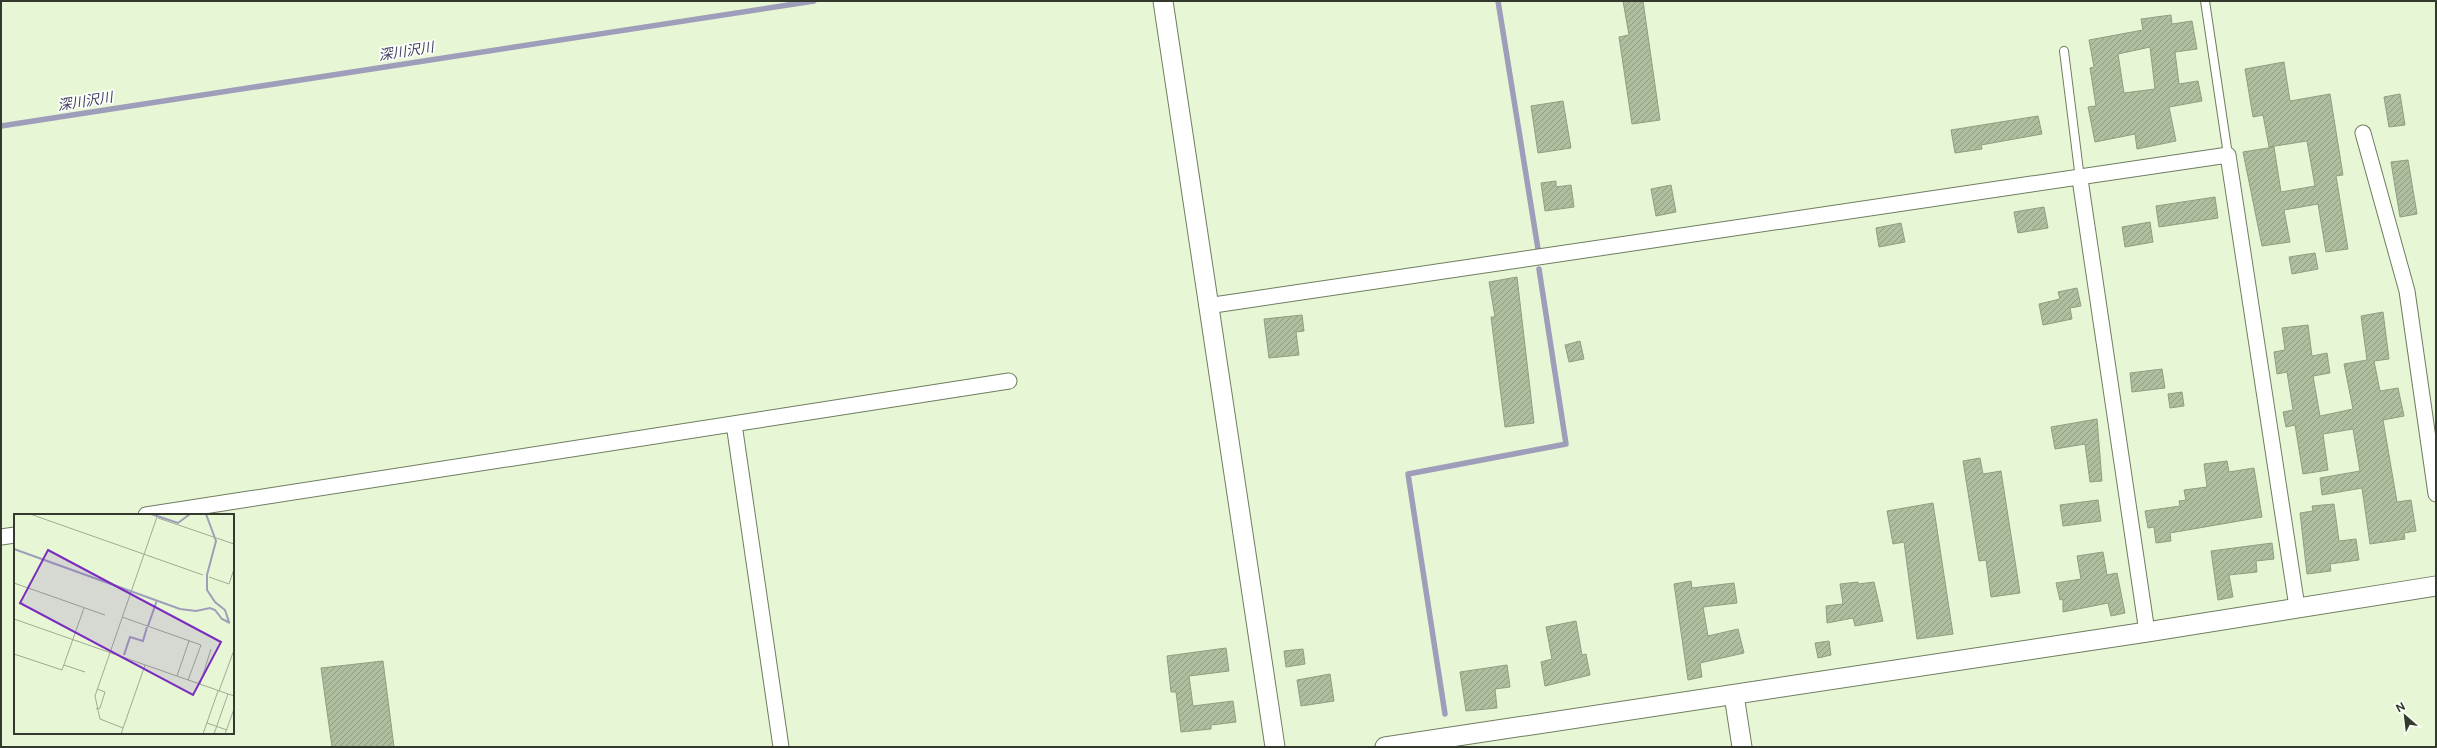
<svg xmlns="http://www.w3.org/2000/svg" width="2437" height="748" font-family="'Public Sans','Noto Sans JP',sans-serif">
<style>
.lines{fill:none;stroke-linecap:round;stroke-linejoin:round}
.stream{stroke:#9f9eba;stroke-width:5.5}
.building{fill:url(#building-hatch);stroke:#8f9f7f;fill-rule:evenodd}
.service-casing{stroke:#6e7d5f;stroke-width:10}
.minor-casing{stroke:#6e7d5f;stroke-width:17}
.tertiary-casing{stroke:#6e7d5f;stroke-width:21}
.service{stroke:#fff;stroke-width:8}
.minor{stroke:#fff;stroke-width:15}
.tertiary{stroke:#fff;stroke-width:19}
.labels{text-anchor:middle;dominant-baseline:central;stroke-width:3.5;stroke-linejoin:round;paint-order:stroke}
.water-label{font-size:14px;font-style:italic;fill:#413e68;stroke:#fcfff8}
.inset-river{fill:none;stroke:#9f9eba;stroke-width:2}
.inset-road{fill:none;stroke:#9fab92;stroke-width:1}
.view{fill:#7b2cbf;fill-opacity:0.15;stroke:#7b2cbf;stroke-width:2}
.inset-edge{fill:none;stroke:#33392c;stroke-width:2}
</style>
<defs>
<pattern id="building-hatch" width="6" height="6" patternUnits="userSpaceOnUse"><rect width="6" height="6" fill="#afbe9e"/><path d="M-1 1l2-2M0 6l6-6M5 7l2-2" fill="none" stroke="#8f9b81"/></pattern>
</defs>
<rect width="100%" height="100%" fill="#e7f7d6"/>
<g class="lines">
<path class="stream" d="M1498,1l40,248
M1,126l813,-125
M1445,714l-37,-240 158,-30 -27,-175"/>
</g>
<path class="building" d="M1623,1h20l17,119 -28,4 -13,-87 10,-2z
M2171,15l1,9 20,-3 5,28 -22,3 4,32 19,-3 4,20 -33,6 7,34 -39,8 -2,-15 -40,8 -7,-35 8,-1 -6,-38 4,-1 -5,-27 54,-10 -2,-11zM2150,47l5,42 -31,4 -6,-39z
M2284,62l6,39 40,-7 13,81 -7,1 12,73 -22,3 -8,-48 -34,6 6,32 -28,4 -19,-94 31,-5 7,45 34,-6 -8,-45 -38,6 -6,-32 -10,2 -8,-48z
M2400,94l5,31 -16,2 -5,-30z
M1563,101l8,47 -33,5 -7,-47z
M2038,116l4,18 -61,11 1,4 -27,4 -4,-23z
M2408,160l9,54 -17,3 -9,-55z
M1556,181v6l15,-2 3,22 -29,4 -4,-28z
M1671,185l5,27 -20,4 -5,-27z
M2215,197l3,21 -59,9 -3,-21z
M2044,207l4,21 -30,5 -4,-21z
M2150,222l3,20 -28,5 -3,-20z
M1901,223l4,19 -26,5 -3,-19z
M2315,253l3,16 -26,5 -3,-17z
M1517,277l17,146 -29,4 -14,-110h4l-6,-35z
M2077,288l4,18 -11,2 2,11 -29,6 -4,-21 21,-5 -2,-7z
M2383,312l6,47 -15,2 6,30 18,-3 6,28 -21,4 14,82 14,-2 5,31 -12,2 1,6 -35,5 -8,-56 -40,7 -2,-17 40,-7 -7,-42 -30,5 5,36 -25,4 -8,-49 -9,2 -3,-15 10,-2 -6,-38 -10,2 -3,-22 11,-2 -3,-22 26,-3 4,31 15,-3 3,20 -17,3 7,40 33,-7 -9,-45 23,-4 -6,-44z
M1302,315l2,16 -8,1 3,23 -30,3 -5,-39z
M1580,341l4,18 -15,3 -4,-17z
M2162,369l3,19 -33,4 -2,-19z
M2182,392l2,14 -14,2 -2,-14z
M2097,419l5,62 -12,1 -5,-38 -30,5 -4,-22z
M1980,458l3,16 18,-3 19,122 -29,4 -5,-37 -7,1 -16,-100z
M2227,461l2,11 25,-4 8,49 -92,16 1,8 -15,2 -2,-16 -6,1 -3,-17 35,-5 -1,-5 7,-1 -2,-10 23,-3 -3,-23z
M2098,500l3,21 -38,5 -3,-21z
M1933,503l20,131 -36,5 -13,-97 -11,2 -6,-33z
M2334,504l5,37 17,-2 3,21 -29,4 1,7 -24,3 -7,-61 13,-2 -1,-5z
M2272,543l2,16 -18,2 1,11 -28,3 4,22 -15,3 -7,-49z
M2103,552l4,23 10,-2 8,40 -14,3 -3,-13 -45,9v-13l-3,1 -4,-17 25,-4 -4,-23z
M1691,581l1,7 42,-5 3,20 -34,4 5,29 30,-7 6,24 -44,10 2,14 -14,3 -14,-96z
M1858,582v2l16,-2 9,39 -28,5 -2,-8 -26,5 -1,-17 17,-2 -3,-20z
M1576,621l6,34 4,-1 4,21 -45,11 -4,-24 11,-3 -6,-32z
M1829,641l2,14 -13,3 -3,-15z
M1226,648l3,23 -40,5 4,30 40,-5 3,21 -25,3v4l-30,3 -5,-40h-5l-4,-36z
M1303,649l2,15 -19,3 -2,-16z
M383,661l11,86h-62l-11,-79z
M1507,665l3,22 -15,2 2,19 -31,3 -6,-39z
M1330,674l4,27 -33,5 -4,-26z"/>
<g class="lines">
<defs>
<path id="service" d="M2205,1l23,154
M2064,51l16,128"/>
<path id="minor" d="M2363,133l44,158 29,203
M2080,179l67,453
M1207,306l1021,-151 69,452
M734,424l47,323
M146,515l863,-134
M1,537l14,-2"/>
<path id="tertiary" d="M1163,1l112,746
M1734,695l8,52
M1385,747l762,-115 289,-46"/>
</defs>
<use href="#service" class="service-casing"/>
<use href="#minor" class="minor-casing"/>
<use href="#tertiary" class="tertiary-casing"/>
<use href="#service" class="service"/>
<use href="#minor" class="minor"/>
<use href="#tertiary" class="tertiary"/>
</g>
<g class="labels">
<g class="water-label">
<text transform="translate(406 51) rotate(-9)">深川沢川</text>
<text transform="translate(85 101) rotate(-9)">深川沢川</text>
</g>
</g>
<g transform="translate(14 514)">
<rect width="220" height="220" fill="#e7f7d6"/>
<path class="inset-river" d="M137,0l27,9 12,-9M192,0l10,27 -9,34v15l8,12 10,8 4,12M0,35l166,60 16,2 14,-3 5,2 7,9 8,4M134,112l9,-26M110,141l6,-18 13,4 4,-14"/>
<path class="inset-road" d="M16,0l173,61M144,4l76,26M195,63l20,7 5,-15M0,69l91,32M108,103l79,28 -13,35M0,105l220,77M0,140l48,16 22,-62M50,151l21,7M163,162l12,-35M186,170l11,-35M205,177l15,-41M82,195l4,-1 5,-16 -8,-3M193,209l20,7M109,214l-23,-9 -5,-23 63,-182M107,220l24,-69M189,220l15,-43M200,220l14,-40M211,220l9,-25"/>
<path class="view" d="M34,36l173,92 -28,53 -173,-92z"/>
<rect width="220" height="220" class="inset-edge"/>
</g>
<rect width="2437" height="748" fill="none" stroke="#33392c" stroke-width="4"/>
<g transform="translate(2405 716) rotate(332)" stroke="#fcfff8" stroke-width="3" paint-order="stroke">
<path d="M0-3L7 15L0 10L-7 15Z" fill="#33392c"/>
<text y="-6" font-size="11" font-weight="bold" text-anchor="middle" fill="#33392c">N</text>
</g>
</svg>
